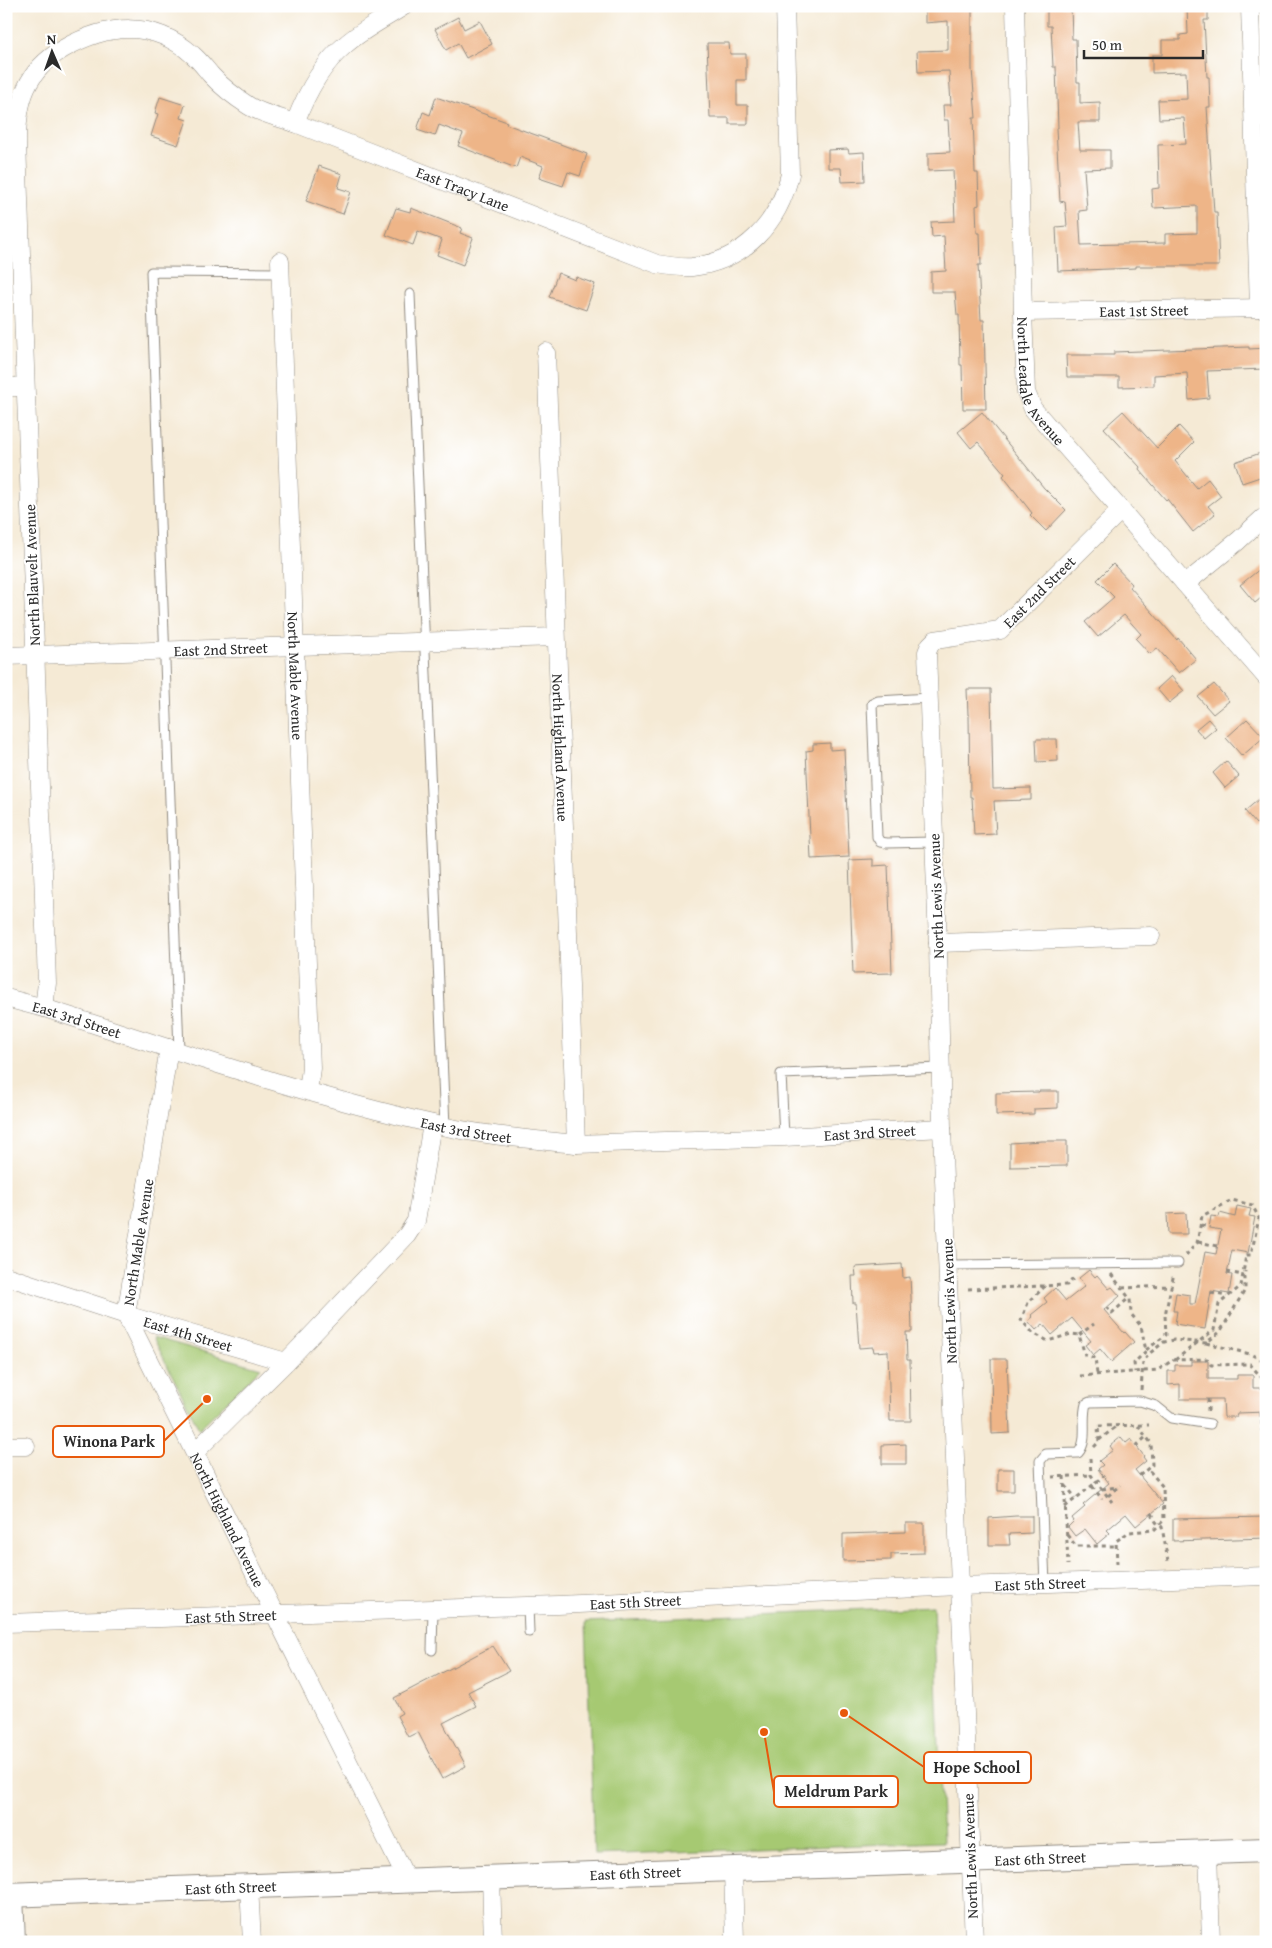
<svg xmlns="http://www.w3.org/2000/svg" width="1272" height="1948" font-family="'Gentium Book Plus',serif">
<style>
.green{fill:#a6c972;stroke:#687a4e}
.building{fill:#eeb588}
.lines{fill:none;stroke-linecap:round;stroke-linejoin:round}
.lane-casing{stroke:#908a80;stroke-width:11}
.street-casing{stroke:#908a80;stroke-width:19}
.secondary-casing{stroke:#908a80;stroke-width:26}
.path{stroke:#908a80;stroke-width:3;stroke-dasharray:4 4;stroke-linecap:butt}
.lane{stroke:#fff;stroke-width:9}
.street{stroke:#fff;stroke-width:18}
.secondary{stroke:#fff;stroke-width:24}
.labels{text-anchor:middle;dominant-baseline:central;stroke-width:4;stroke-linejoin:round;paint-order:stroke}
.street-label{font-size:15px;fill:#2b2b2b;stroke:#fff}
.leader{fill:none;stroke:#e8590c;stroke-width:2}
.callout-dot{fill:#e8590c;stroke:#fff;stroke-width:2}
.callout{fill:#fff;stroke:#e8590c;stroke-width:2}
.callout-label{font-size:16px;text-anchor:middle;font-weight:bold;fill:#2b2b2b}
</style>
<rect width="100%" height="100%" fill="#fff"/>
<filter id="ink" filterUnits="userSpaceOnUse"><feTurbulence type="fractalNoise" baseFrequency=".02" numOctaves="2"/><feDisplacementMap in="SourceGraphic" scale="10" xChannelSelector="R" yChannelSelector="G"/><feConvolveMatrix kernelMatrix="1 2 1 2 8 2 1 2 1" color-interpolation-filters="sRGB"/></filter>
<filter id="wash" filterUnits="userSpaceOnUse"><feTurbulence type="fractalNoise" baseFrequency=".0096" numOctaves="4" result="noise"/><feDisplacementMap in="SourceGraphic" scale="20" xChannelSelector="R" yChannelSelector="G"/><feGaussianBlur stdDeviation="1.12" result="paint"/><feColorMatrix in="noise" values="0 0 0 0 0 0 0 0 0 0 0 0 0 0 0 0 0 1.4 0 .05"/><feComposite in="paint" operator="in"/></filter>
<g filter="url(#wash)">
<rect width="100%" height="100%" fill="#f5ead5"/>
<path class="green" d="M153,1337l108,31 -62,61z
M933,1606l10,236 -349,13 -8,-233z"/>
<g id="blocks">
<path class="building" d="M925,6h47v63l4,49h-3l2,55h3l1,32 -3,1 1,27h3l1,32h-3l3,55h3l2,89h-23l-1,-44h-2l-1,-50h-2l-2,-23h-24v-20l15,-1 -2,-35 -12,1 -1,-15 24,-1 -2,-51 -25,1v-18l22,-1 -2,-32h-4l-1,-15h8l-2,-34 -31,1 -1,-21 31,-1v-29l-23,2z
M1047,6h24l1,33h4l1,43h3v21l20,-1v20h-22l2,28h30v18l-26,1 3,41 -8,1 2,34 84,-2v-9l32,-1v-27l-44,2 -1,-19 7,-1 -1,-43 28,-1 -2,-26 -25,1 -1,-19 29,-1 -1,-27 -34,1v-18h10v-15h18v-5l8,-1 -1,-28h21v14h-4l3,57h2l1,30h-3l7,105h3l2,54h-83v2l-78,3 -2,-44 11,-1 -2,-25 -5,1 -4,-74h2l-2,-61h-3l-2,-41h-4z
M458,17l6,12 16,-8 12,23 -26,14 -8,-15 -12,7 -11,-21z
M707,43h22l1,11h16v26h-9v25h11v19h-19v-6h-19z
M160,97l25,8 -4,13 6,2 -9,25 -27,-9 7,-22 -3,-1z
M436,97l71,25 -1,2 81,30 -7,22 -12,-4 -5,14 -24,-8 4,-12 -23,-9 -4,11 -58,-22 5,-12 -24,-9 -4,11 -18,-6 6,-18 7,3z
M848,149l1,4 15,-1 1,29 -23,1 -1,-14h-13v-18z
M319,166l23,8 -4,14 13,4 -8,22 -37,-13z
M396,208l14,4 1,-4 51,20 -2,5 13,5 -10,27 -26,-10 5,-15 -24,-9 -5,14 -27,-10z
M558,273l17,7 1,-3 19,7 -9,26 -37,-13z
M1249,347v2l17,-1v21l-59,2 2,27 -20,2 -2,-27 -33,2v11l-35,1v-10h-52l-1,-22h48v-3z
M1123,411l34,37 22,-22 15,16 -19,19 22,27 11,-9 13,17 -13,10 7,8 -22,18 -26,-33 -1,1 -27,-31 1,-2 -36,-39z
M982,412l62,76 22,22 -20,21 -16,-16 2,-2 -29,-37 2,-2 -27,-32 -7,6 -13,-16z
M1266,451v24l-24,8 -7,-21z
M1113,564l19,20 -2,3 47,53 1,-2 18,21 -17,14 -22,-25 -7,6 -14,-15 5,-5 -17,-19 -26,22 -13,-15 29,-25 -17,-17z
M1266,564v30l-11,9 -15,-18z
M1171,676l13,15 -15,12 -12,-14z
M1214,684l15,17 -16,13 -15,-17z
M967,689h24l2,100 38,-1v12l-37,1 2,33 -22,1 -2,-38h-2l-1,-82h-1z
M1208,719l8,9 -12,10 -8,-9z
M1247,719l17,18 -22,19 -16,-18z
M1036,739h21l1,22 -21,1z
M830,743v7l14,-1 5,108 -38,2 -5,-108 7,-1v-6z
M1226,761l13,15 -14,12 -12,-15z
M1266,793v23l-10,8 -11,-13z
M873,859v7l15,-1 4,108 -39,1 -4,-114z
M1039,1091h19v17l-24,1v5l-38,1v-22l43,-1z
M1042,1141h25v25l-57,1v-24z
M1237,1206l14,3 -2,7 6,1 -7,36 -16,-3 -5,24 5,1 -3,19 -18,-3 -6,38 -30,-5 2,-13h-4l3,-18 14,2v9h5l10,-52 11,2 5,-24 -12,-2 2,-12 8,1 1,-4 15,4z
M1186,1213l1,21h-19l-1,-20z
M902,1264l1,14 7,-1 1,20 1,35h-6l1,28h3l1,61h-21l-2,-70 -14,1 -1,-5 -14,1 -3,-45h-3l-1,-27h4l-1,-9z
M1089,1270l6,7 2,-2 12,14 3,-2 8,9 -16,14 20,23 1,-1 9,10 -23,20 -11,-13 -7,6 -8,-10 6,-4 -19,-23 -20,17 -9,-11 -7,6 -8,-9 5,-4 -2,-2 16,-13 -3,-4 11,-10 11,13 19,-15 -6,-8z
M991,1359h16l3,74 -18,1z
M1191,1361h17v18h29v-4h16v13h13v24l-29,1 -1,4h-12l-1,-18h-43v-15l-12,1v-14h7v-6h16z
M1121,1437l5,6 5,-4 13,17 -1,1 3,4 -11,9 28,34 -27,22 -10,-12 -19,16 3,3 -13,11 -12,-15 -10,7 -7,-9 6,-6 -2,-3 13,-11 -2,-2 26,-22 -11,-14 5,-4 -4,-4 14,-11 -3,-4z
M906,1444v20h-24v-19z
M998,1469h16v22h-16z
M1016,1516h16v17l-23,1 1,11h-21v-27z
M1266,1517v21l-93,3v-22z
M906,1523h18v30l-33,1v6l-48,1v-27l63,-2z
M493,1646l16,25 -41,21 8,14 -33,17 23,43 -24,13 -24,-47 -10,5 -11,-21 5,-3 -8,-15z"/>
</g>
</g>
<g filter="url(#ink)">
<use href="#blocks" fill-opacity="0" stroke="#908a80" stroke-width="1"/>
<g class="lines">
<defs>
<path id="lane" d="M410,294l35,833
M929,698l-51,3 -6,3 5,133 3,5 7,1 47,-1
M179,1051l-28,-779 130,1
M784,1137l-3,-63 160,-6
M948,1265l230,-2
M1045,1584l-5,-123 6,-7 32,-1c11,-12 3,-33 8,-49l4,-2 50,-1 16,5 15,12 39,6
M528,1606l1,26
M432,1650l1,-41"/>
<g id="street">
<path id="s1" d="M1015,6l8,306 3,80 7,17 233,268"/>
<path d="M1250,6l9,302"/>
<path d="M295,123c11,-29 26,-58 50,-78 17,-15 39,-26 59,-39"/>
<path id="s2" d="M280,261l31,807 -3,23"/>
<path id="s3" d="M1023,312l243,-4"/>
<path id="s4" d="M546,352l30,792"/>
<path d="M6,387h19"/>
<path d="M1185,584l53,-43 25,-23h3"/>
<path id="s5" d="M6,656l550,-19"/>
<path d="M938,943l213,-7"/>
<path id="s6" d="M6,998l38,10c128,41 257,86 389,116 45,11 96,15 143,20l208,-7 158,-9"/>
<path id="s7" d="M44,1008l3,-25 -30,-841c0,-41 9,-71 46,-93 44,-25 90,-30 130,6 7,6 12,13 18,20 11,12 24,22 38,31 13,8 32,12 46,17l362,141c12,2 24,4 35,3 52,-6 87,-44 98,-93l-5,-168"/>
<path id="s8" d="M169,1048l-43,267 281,565"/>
<path id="s9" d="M6,1276l120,39 160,47"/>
<path d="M6,1446h20"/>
<path d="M195,1452l91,-90 121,-127 9,-14 16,-97"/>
<path id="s10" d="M6,1623l552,-18 401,-19 307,-10"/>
<path d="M1208,1852l3,90"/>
<path d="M733,1869l2,73"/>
<path d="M491,1877l2,65"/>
<path d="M249,1886l3,56"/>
<path id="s11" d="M974,1942l-32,-814 -4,-185 -11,-291 3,-7 5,-5 65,-10 121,-120"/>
</g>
<g id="secondary">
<path id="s12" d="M6,1895l1260,-45"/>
<path d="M11,1895l2,47"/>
</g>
</defs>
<use href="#lane" class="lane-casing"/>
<use href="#street" class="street-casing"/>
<use href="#secondary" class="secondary-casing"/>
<path class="path" d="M1201,1225l8,2
M1198,1242l20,4
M1227,1272l16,3
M1111,1274l19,25 1,15 10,12 5,25 -12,12 1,9
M1045,1286l-17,17 -7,17 12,13 15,8 23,-7 8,1 6,20 10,3 2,16
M1122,1288l49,-2
M968,1289l99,-4 9,-9
M1211,1293l16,3
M1106,1307l6,6 17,-15
M1079,1335l15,-11
M1206,1343l44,11 16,8
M1146,1350l20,-15 -1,-20 9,-42
M1175,1360l39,-30 5,-26 22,-18 5,-31h5l8,-37 -7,-13 -20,-5 -30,16 -5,27 -11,12
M1080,1376l78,-6 15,-10 34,-1 4,6 39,-1 16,19
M1141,1390l2,-28 7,-9 14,-11 10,-2 32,3 14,-11 25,-42v-19
M1208,1399v14
M1261,1413l1,18h4
M1138,1426l13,17 1,22 -13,11
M1099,1440l18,-14
M1136,1446l10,-9
M1094,1447l5,-5 -1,-16 51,-1
M1090,1458l1,17 21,27
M1064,1476l4,89
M1052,1477l39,-2
M1065,1485l11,13
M1092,1486l10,13
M1102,1489l16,-2
M1108,1496l12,-11
M1065,1507l39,-31
M1152,1513l4,9 6,5 6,34
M1067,1535l9,11h40
M1117,1564l-1,-23 13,-9 25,-2 10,-10 -1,-33 -15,-18"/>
<use href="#lane" class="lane"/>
<use href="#street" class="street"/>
<use href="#secondary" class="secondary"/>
</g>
</g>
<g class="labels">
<g class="street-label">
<text stroke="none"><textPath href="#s7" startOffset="1422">East Tracy Lane</textPath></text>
<text stroke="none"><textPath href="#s3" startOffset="121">East 1st Street</textPath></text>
<text stroke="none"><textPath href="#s1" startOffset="380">North Leadale Avenue</textPath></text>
<text transform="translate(32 575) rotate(-92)">North Blauvelt Avenue</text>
<text stroke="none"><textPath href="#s11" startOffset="1426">East 2nd Street</textPath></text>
<text stroke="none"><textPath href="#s5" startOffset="215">East 2nd Street</textPath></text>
<text stroke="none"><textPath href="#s2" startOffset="415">North Mable Avenue</textPath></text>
<text stroke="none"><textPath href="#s4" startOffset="396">North Highland Avenue</textPath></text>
<text transform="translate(936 896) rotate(-92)">North Lewis Avenue</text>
<text stroke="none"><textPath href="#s6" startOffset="74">East 3rd Street</textPath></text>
<text stroke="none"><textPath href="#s6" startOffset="479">East 3rd Street</textPath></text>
<text stroke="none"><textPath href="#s6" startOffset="884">East 3rd Street</textPath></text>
<text transform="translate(138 1242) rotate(-81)">North Mable Avenue</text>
<text transform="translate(949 1301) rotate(-92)">North Lewis Avenue</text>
<text stroke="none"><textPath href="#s9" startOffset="191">East 4th Street</textPath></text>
<text stroke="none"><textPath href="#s8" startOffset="499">North Highland Avenue</textPath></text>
<text stroke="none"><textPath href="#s10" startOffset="1035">East 5th Street</textPath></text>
<text stroke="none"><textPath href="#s10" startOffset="630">East 5th Street</textPath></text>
<text stroke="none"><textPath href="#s10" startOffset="225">East 5th Street</textPath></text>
<text transform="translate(970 1856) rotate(-92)">North Lewis Avenue</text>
<text stroke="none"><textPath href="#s12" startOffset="1035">East 6th Street</textPath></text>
<text stroke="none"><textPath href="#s12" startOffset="630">East 6th Street</textPath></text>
<text stroke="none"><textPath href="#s12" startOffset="225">East 6th Street</textPath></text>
</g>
</g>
<path class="leader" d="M207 1399L164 1441M844 1713L924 1767M764 1732L774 1792"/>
<g class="callout-dot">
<circle cx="207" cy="1399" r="5"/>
<circle cx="844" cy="1713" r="5"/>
<circle cx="764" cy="1732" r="5"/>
</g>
<g class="callout">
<rect x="53" y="1426" width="111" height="31" rx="5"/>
<rect x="924" y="1752" width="107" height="31" rx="5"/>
<rect x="774" y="1776" width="124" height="31" rx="5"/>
</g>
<g class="callout-label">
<text x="109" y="1447">Winona Park</text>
<text x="977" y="1773">Hope School</text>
<text x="836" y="1797">Meldrum Park</text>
</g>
<rect width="1272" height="1948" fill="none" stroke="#fff" stroke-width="25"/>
<g transform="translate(52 52) rotate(358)" stroke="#ffffff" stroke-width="4" paint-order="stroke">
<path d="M0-4L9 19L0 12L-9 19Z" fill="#2b2b2b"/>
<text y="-8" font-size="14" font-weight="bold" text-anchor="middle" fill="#2b2b2b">N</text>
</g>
<path d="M1084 50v8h119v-8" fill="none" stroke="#2b2b2b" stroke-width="2.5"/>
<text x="1092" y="50" font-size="15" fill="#2b2b2b" stroke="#ffffff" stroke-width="4" paint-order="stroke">50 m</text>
</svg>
